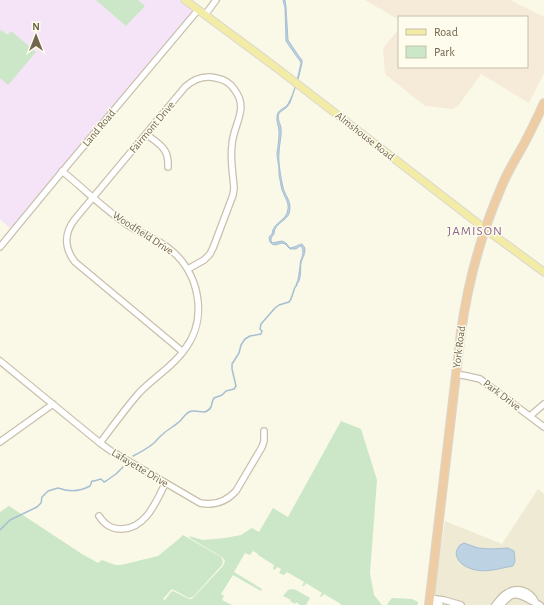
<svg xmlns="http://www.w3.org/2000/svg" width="544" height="605" font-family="'Alegreya Sans',sans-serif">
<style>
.residential{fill:#eeead3}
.commercial{fill:#f6ead9}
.education{fill:#f5e4f7}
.green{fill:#cbe7c7}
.water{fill:#bdd2e2;stroke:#a5bfd3}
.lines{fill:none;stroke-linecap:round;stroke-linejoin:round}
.stream{stroke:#a5bfd3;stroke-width:1.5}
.minor-casing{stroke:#c8c0ac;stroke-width:8}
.major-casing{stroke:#dad7d1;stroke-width:9}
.highway-casing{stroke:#dad7d1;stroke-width:10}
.minor{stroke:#fff;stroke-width:5.5}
.major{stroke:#f3eca6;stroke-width:7}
.highway{stroke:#efcda4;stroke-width:8}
.labels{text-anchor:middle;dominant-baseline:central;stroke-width:3;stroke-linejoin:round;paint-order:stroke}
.street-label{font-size:11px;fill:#72654e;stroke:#fdfced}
.quarter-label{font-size:13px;letter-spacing:1px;fill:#8c668d;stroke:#fdfced}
</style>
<rect width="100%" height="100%" fill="#faf8e7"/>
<path class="residential" d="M538,489l6,5v111h-112l13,-84 57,23z"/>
<path class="commercial" d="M365,0h145l34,17v56l-15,30 -48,-29 -23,32 -6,3 -27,-3 -40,-32 -2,-26 16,-19v38h128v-50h-128v3z"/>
<path class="education" d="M0,0h186l12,10 -185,221 -13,-12z"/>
<path class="green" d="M96,0h42l7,6 -19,20z
M1,30l7,5 3,-4 25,21 -28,33 -8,-7v-46z
M341,421l20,8 16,51 -7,93 4,22 8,10h-42l1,-1 -17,-10 -3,3 -1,-1 2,-3 -16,-10 -2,3h-2l2,-4 -17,-10 -3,3 -5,-2 2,-4 -4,-2 -2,3 -2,-1 1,-4 -16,-10v-1l-5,-3 -3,4 -5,-2 -11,19 28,17 -1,2 -28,-16 -12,19 3,2 -2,4 10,5h-232v-93l9,-6 73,48 16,9 4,-3 13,5h6l37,-9 21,-17 4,-4 38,22 2,4 -1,4 -29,32 -4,1 -17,-9 -2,2 -7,8 2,1 6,-8 2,-1 16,8h3l31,-33 2,-5 -3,-4 -32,-19 -1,-2 14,4 22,-2 16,-3 11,-7 7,4 14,-24 15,9z
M293,589l3,1 14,8 -4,7h-6l-4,-3 -1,2 -5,-3 1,-1 -8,-4 5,-6z
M392,598l20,1 6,3v3h-31l1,-2z"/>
<path class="water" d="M283,0h2l1,7 2,33 10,15 4,5v3l-3,13 -9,27 -3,4 -8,6c-2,7 1,9 2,15 1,8 -2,17 -2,25 -1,9 2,25 4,34 1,7 7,12 7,20 1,15 -16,14 -16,27l-3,4v3l1,2 10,-2 4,2 4,5c6,-1 7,-3 12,-4 2,3 3,3 3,6 0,5 -3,8 -4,13 -1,7 1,17 -5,22 3,-6 3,-13 4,-19 0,-8 5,-11 2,-19l-2,-1 -4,3h-6l-5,-5 -3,-1 -7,2 -3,-1 -2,-2 -1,-5 3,-3c1,-12 15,-13 16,-25 1,-6 -3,-11 -5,-17 -2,-3 -2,-8 -3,-12 -1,-3 -1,-6 -1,-9 0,-6 -2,-12 -2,-18 1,-7 2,-14 2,-21 0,-6 -3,-10 -2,-15 0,-8 8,-8 11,-13 7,-12 10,-28 13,-41l-1,-2 -10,-14 -4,-6 -1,-33z
M464,543l14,5 13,1 17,-1 6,3 1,10 -2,5c-17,3 -32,9 -48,0 -3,-2 -5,-3 -7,-7 -3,-5 -2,-9 2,-14z"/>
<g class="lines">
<path class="stream" d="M133,456c8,-4 15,-8 21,-13 3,-3 5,-6 9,-9 5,-5 12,-8 17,-13 3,-3 5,-7 9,-9 8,-4 16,5 22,-5 1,-3 1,-6 3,-9l8,-3 4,-4 8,-2 2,-3 -4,-17v-5l7,-11 2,-8 4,-6 5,-3 11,-2 1,-3 -2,-2 1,-5 14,-16 4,-3 10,-3 2,-3 4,-12 2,-2
M0,530l10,-10 27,-13 4,-4 1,-6 6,-6 10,-3c11,4 21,4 32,-2l2,-5h2l7,-2 3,3 2,-1 10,-7 7,-7"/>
<defs>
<path id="minor" d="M205,15l11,-15
M146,134c14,11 23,14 22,33
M62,171c21,17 41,37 63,52 13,10 29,14 42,24 32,23 42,70 18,102 -12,18 -31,28 -46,44 -14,16 -26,33 -39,50
M0,247l56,-68 142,-169
M183,352l-108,-90c-11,-14 -11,-29 0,-43l110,-132c9,-8 19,-12 31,-9 7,1 14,5 18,11 16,20 -1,35 -2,56 -2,14 1,29 2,43l-1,7 -20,53 -3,6 -6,6 -16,9
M0,361l100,82 11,8 89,52c15,3 26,-1 36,-12l26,-44 2,-6v-10
M456,374l11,2 13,3 64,48
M530,416l14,-12
M0,442l53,-38
M99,516c6,9 12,13 23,13 24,-1 34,-27 43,-45
M429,598l15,2 17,5
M429,603l11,2
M495,605c4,-4 7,-10 12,-12 10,-7 23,-2 28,8
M501,605c10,-12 14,-13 27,-6 4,3 7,3 12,6"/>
<path id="major" d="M185,0l93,69 206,159 60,44"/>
<path id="highway" d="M429,605l32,-273c7,-50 20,-98 40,-144 6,-16 16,-31 24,-46 7,-13 13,-26 19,-39"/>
</defs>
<use href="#minor" class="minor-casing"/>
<use href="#major" class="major-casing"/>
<use href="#highway" class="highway-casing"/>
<use href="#minor" class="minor"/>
<use href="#major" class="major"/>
<use href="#highway" class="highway"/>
</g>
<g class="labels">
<g class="street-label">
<text transform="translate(152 127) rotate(-50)">Fairmont Drive</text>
<text transform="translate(99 128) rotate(-50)">Land Road</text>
<text transform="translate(365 136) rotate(38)">Almshouse Road</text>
<text transform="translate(143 233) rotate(33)">Woodfield Drive</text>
<text transform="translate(459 347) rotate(-83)">York Road</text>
<text transform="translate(502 395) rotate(37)">Park Drive</text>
<text transform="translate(140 468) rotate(31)">Lafayette Drive</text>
</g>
<g class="quarter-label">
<text x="475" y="231">JAMISON</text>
</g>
</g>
<rect x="398" y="16" width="130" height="52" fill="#fdfced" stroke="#c5c0ad"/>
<rect x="406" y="29" width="20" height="6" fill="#f3eca6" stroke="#c5c0ad"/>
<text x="434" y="36" font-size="12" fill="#72654e">Road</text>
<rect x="406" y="46" width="20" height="12" fill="#cbe7c7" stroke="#c5c0ad"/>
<text x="434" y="56" font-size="12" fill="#72654e">Park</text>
<g transform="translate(36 36)" stroke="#fdfced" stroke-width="3" paint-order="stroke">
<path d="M0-3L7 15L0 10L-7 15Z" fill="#72654e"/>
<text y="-6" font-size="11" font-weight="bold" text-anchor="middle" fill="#72654e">N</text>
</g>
</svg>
